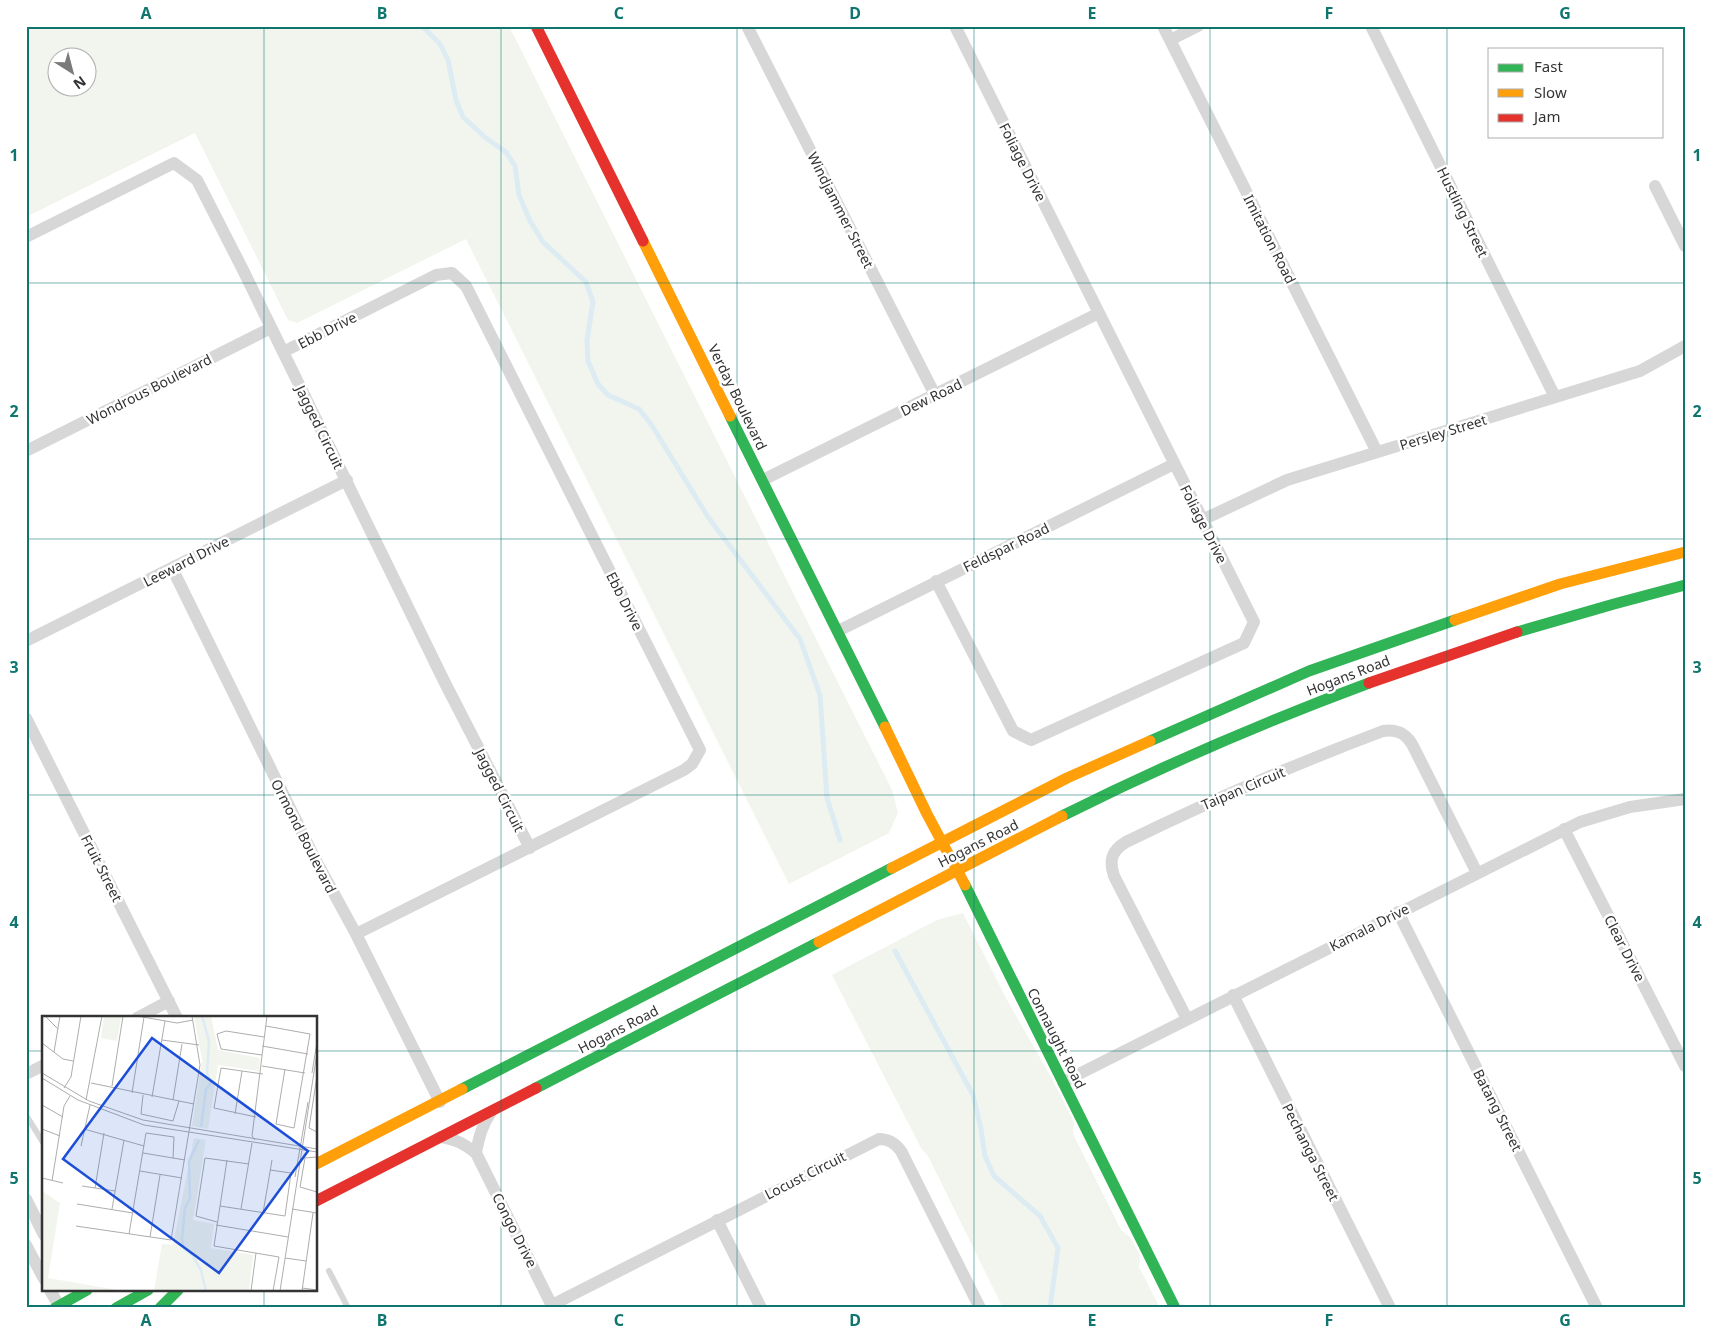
<svg xmlns="http://www.w3.org/2000/svg" width="1711" height="1334" font-family="'Noto Sans',sans-serif">
<style>
.green{fill:#f1f5ed;fill-rule:evenodd}
.lines{fill:none;stroke-linecap:round;stroke-linejoin:round}
.stream{stroke:#ddebf3;stroke-width:5}
.lane{stroke:#d7d7d7;stroke-width:6}
.street{stroke:#d7d7d7;stroke-width:12}
.fast{stroke:#30b455;stroke-width:11}
.slow{stroke:#ff9f0a;stroke-width:11}
.jam{stroke:#e5322d;stroke-width:11}
.grid{fill:none;stroke:#0f766e;stroke-width:1;stroke-opacity:0.55}
.labels{text-anchor:middle;dominant-baseline:central;stroke-width:5;stroke-linejoin:round;paint-order:stroke}
.street-label{font-size:14px;fill:#333;stroke:#fff}
.inset-river{fill:none;stroke:#ddebf3;stroke-width:2.5}
.inset-road{fill:none;stroke:#adadad;stroke-width:1}
.view{fill:#1d4ed8;fill-opacity:0.15;stroke:#1d4ed8;stroke-width:2.5}
.inset-edge{fill:none;stroke:#333;stroke-width:2.5}
.neatline{fill:none;stroke:#0f766e;stroke-width:2}
.grid-label{font-size:16px;text-anchor:middle;font-weight:bold;fill:#0f766e}
</style>
<rect width="100%" height="100%" fill="#fff"/>
<path class="green" d="M26,26h483l383,764 6,23 -9,20 -100,51 -323,-645 -169,84 -9,-3 -93,-187 -169,84zM58,58h30v30h-30z
M963,913l44,87 44,77 23,45 -1,12 48,96 9,7 10,18 -1,12 21,41h-157l-75,-152 -7,-8 -89,-173 105,-55z"/>
<g class="lines">
<path class="stream" d="M422,26l18,18 8,16 8,40 7,17 23,21 20,14 9,14 4,29 11,26 13,21 43,40 7,20 -6,38 1,21 10,23 10,11 31,14 12,15 57,93 92,122 20,56 7,103 13,42
M895,951l78,144 8,34 4,27 9,20 46,40 18,32 -8,60"/>
<path class="lane" d="M26,1115l18,29
M329,1271l19,37"/>
<path class="street" d="M747,26l188,369
M1163,26l214,426
M1371,26l184,371
M1170,40l28,-14
M1655,186l30,60
M26,237l148,-74 23,17 46,90 202,413 85,165
M283,352l153,-77 16,-2 14,13 234,464 -8,14 -8,6 -328,164
M26,451l245,-123
M763,480l336,-167
M1202,520l85,-40 353,-109 45,-25
M172,568l142,289 42,77 84,168
M936,581l77,150 18,9 213,-97 10,-21 -299,-596
M838,631l336,-167
M26,641l321,-161
M26,718l151,300
M1564,829l121,237
M1398,912l199,396
M1233,995l157,313
M137,1018l32,-17
M1187,1019l-73,-143c-5,-15 -3,-25 12,-34 84,-41 169,-78 257,-111 14,-2 23,2 30,15l64,127
M26,1074l18,-9
M1063,1082l517,-260 50,-15 55,-8
M441,1137c16,3 22,6 35,16l77,155
M476,1153c3,-16 6,-28 15,-41
M26,1199l18,36
M717,1220l44,88
M26,1245l18,34
M50,1290l9,16
M552,1305l327,-166c10,0 16,4 22,12l79,157"/>
<path class="fast" d="M730,416l155,311
M1517,632l97,-28 71,-19
M1150,741l159,-70 146,-51
M1062,816c100,-50 202,-94 307,-133
M965,885l210,423
M536,1088l283,-146
M462,1089l430,-221
M55,1308l32,-18
M116,1308l32,-18
M160,1308l18,-18"/>
<path class="slow" d="M643,241l87,175
M1455,620l105,-36 125,-32
M885,727l42,87 38,71
M892,868l175,-90 83,-37
M819,942l243,-126
M316,1164l146,-75"/>
<path class="jam" d="M536,26l107,215
M1369,683l148,-51
M316,1201l220,-113"/>
</g>
<path class="grid" d="M264,26v992M501,26v1282M737,26v1282M974,26v1282M1210,26v1282M1447,26v1282M26,283h1659M26,539h1659M26,795h1659M26,1051h18M316,1051h1369M264,1290v18"/>
<g class="labels">
<g class="street-label">
<text transform="translate(1023 162) rotate(63)">Foliage Drive</text>
<text transform="translate(841 210) rotate(63)">Windjammer Street</text>
<text transform="translate(1463 212) rotate(64)">Hustling Street</text>
<text transform="translate(1270 239) rotate(63)">Imitation Road</text>
<text transform="translate(327 330) rotate(-27)">Ebb Drive</text>
<text transform="translate(149 389) rotate(-27)">Wondrous Boulevard</text>
<text transform="translate(738 397) rotate(64)">Verday Boulevard</text>
<text transform="translate(931 397) rotate(-26)">Dew Road</text>
<text transform="translate(320 427) rotate(64)">Jagged Circuit</text>
<text transform="translate(1443 432) rotate(-17)">Persley Street</text>
<text transform="translate(1204 524) rotate(63)">Foliage Drive</text>
<text transform="translate(1006 547) rotate(-26)">Feldspar Road</text>
<text transform="translate(186 561) rotate(-27)">Leeward Drive</text>
<text transform="translate(625 601) rotate(63)">Ebb Drive</text>
<text transform="translate(1348 675) rotate(-21)">Hogans Road</text>
<text transform="translate(1243 788) rotate(-23)">Taipan Circuit</text>
<text transform="translate(500 790) rotate(63)">Jagged Circuit</text>
<text transform="translate(304 836) rotate(63)">Ormond Boulevard</text>
<text transform="translate(978 843) rotate(-27)">Hogans Road</text>
<text transform="translate(102 868) rotate(63)">Fruit Street</text>
<text transform="translate(1369 927) rotate(-27)">Kamala Drive</text>
<text transform="translate(1625 948) rotate(63)">Clear Drive</text>
<text transform="translate(618 1029) rotate(-27)">Hogans Road</text>
<text transform="translate(1057 1038) rotate(63)">Connaught Road</text>
<text transform="translate(1498 1110) rotate(63)">Batang Street</text>
<text transform="translate(1311 1152) rotate(63)">Pechanga Street</text>
<text transform="translate(805 1175) rotate(-27)">Locust Circuit</text>
<text transform="translate(515 1230) rotate(63)">Congo Drive</text>
</g>
</g>
<g transform="translate(42 1016)">
<rect width="275" height="275" fill="#fff"/>
<path d="M62,0l17,1 -4,24 -16,-3zM152,0h17l7,34 42,8 -1,13 -41,-6 -10,64 -16,-3 10,-66zM152,122l12,2 -13,80 21,4 -3,24 42,7 -4,36h-95l8,-47 11,1zM0,175l18,12 -12,75 75,13h-81z" fill="#f1f5ed"/>
<path class="inset-river" d="M159,111l5,-38 5,-6 -4,-10 2,-32 -7,-25M157,124l-10,21 1,37 -5,10 -3,31 2,9 8,7 9,15 5,21"/>
<path class="inset-road" d="M3,0l13,13M95,0l40,7 16,-3M224,10l44,8 -16,94 -18,-4 9,-55M120,24l37,5M0,27l21,16 10,2M220,30l46,8M12,36l6,-36M220,39l-41,-6 -4,-15 9,-3 38,6M220,50l43,7M0,57l47,28 54,19 174,29M270,57l5,-31M275,60l-8,52 8,4M0,62l36,22 66,25 173,27M49,67l103,21M70,70l11,-70M22,72l7,-11 10,-61M90,77l12,-76M101,79l-2,19 32,7 6,-20M110,81l13,-76M44,84l16,-84M131,84l9,-56M0,89l21,12M193,98l7,-43M214,101l-42,-9 7,-40 42,6M0,113l18,7M42,113l60,17M213,124l-3,-4 15,-120M39,130l9,-41M101,137l42,7M275,141l-12,1 -5,29 17,5M185,144l-13,86 65,11 -6,34M98,155l42,7M253,161l13,-75M0,162l21,5M10,165l12,-75 6,-10M40,170l33,5M53,172l9,-55M35,188l56,9M178,190l65,10 6,-43 -21,-3M70,193l12,-69M199,193l11,-66M250,193l25,4M221,197l9,-53M175,206l-21,-6 9,-58 44,6M174,209l72,12M34,210l95,14 29,-175 -8,-49M87,218l17,-101 28,4 -1,21M108,221l10,-62M243,242l21,3M260,272l15,2M209,275l5,-38M238,275l37,-238M260,275l11,-78"/>
<path class="view" d="M110,22l156,113 -89,122 -156,-114z"/>
<rect width="275" height="275" class="inset-edge"/>
</g>
<rect width="1711" height="1334" fill="none" stroke="#ffffff" stroke-width="55"/>
<rect x="1488" y="48" width="175" height="90" fill="#ffffff" stroke="#adadad"/>
<rect x="1498" y="64" width="25" height="8" fill="#30b455" stroke="#adadad"/>
<text x="1534" y="72" font-size="15" fill="#333333">Fast</text>
<rect x="1498" y="89" width="25" height="8" fill="#ff9f0a" stroke="#adadad"/>
<text x="1534" y="98" font-size="15" fill="#333333">Slow</text>
<rect x="1498" y="114" width="25" height="8" fill="#e5322d" stroke="#adadad"/>
<text x="1534" y="122" font-size="15" fill="#333333">Jam</text>
<g transform="translate(72 72) rotate(144)"><circle r="24" fill="#ffffff" stroke="#adadad"/>
<path d="M0-4L9 19L0 12L-9 19Z" fill="#7a7a7a"/>
<text y="-8" font-size="14" font-weight="bold" text-anchor="middle" fill="#333333">N</text>
</g>
<rect x="28" y="28" width="1656" height="1278" class="neatline"/>
<g class="grid-label">
<text x="146" y="19">A</text>
<text x="382" y="19">B</text>
<text x="619" y="19">C</text>
<text x="855" y="19">D</text>
<text x="1092" y="19">E</text>
<text x="1329" y="19">F</text>
<text x="1565" y="19">G</text>
<text x="14" y="161">1</text>
<text x="1697" y="161">1</text>
<text x="14" y="417">2</text>
<text x="1697" y="417">2</text>
<text x="14" y="673">3</text>
<text x="1697" y="673">3</text>
<text x="14" y="928">4</text>
<text x="1697" y="928">4</text>
<text x="14" y="1184">5</text>
<text x="1697" y="1184">5</text>
<text x="146" y="1326">A</text>
<text x="382" y="1326">B</text>
<text x="619" y="1326">C</text>
<text x="855" y="1326">D</text>
<text x="1092" y="1326">E</text>
<text x="1329" y="1326">F</text>
<text x="1565" y="1326">G</text>
</g>
</svg>
